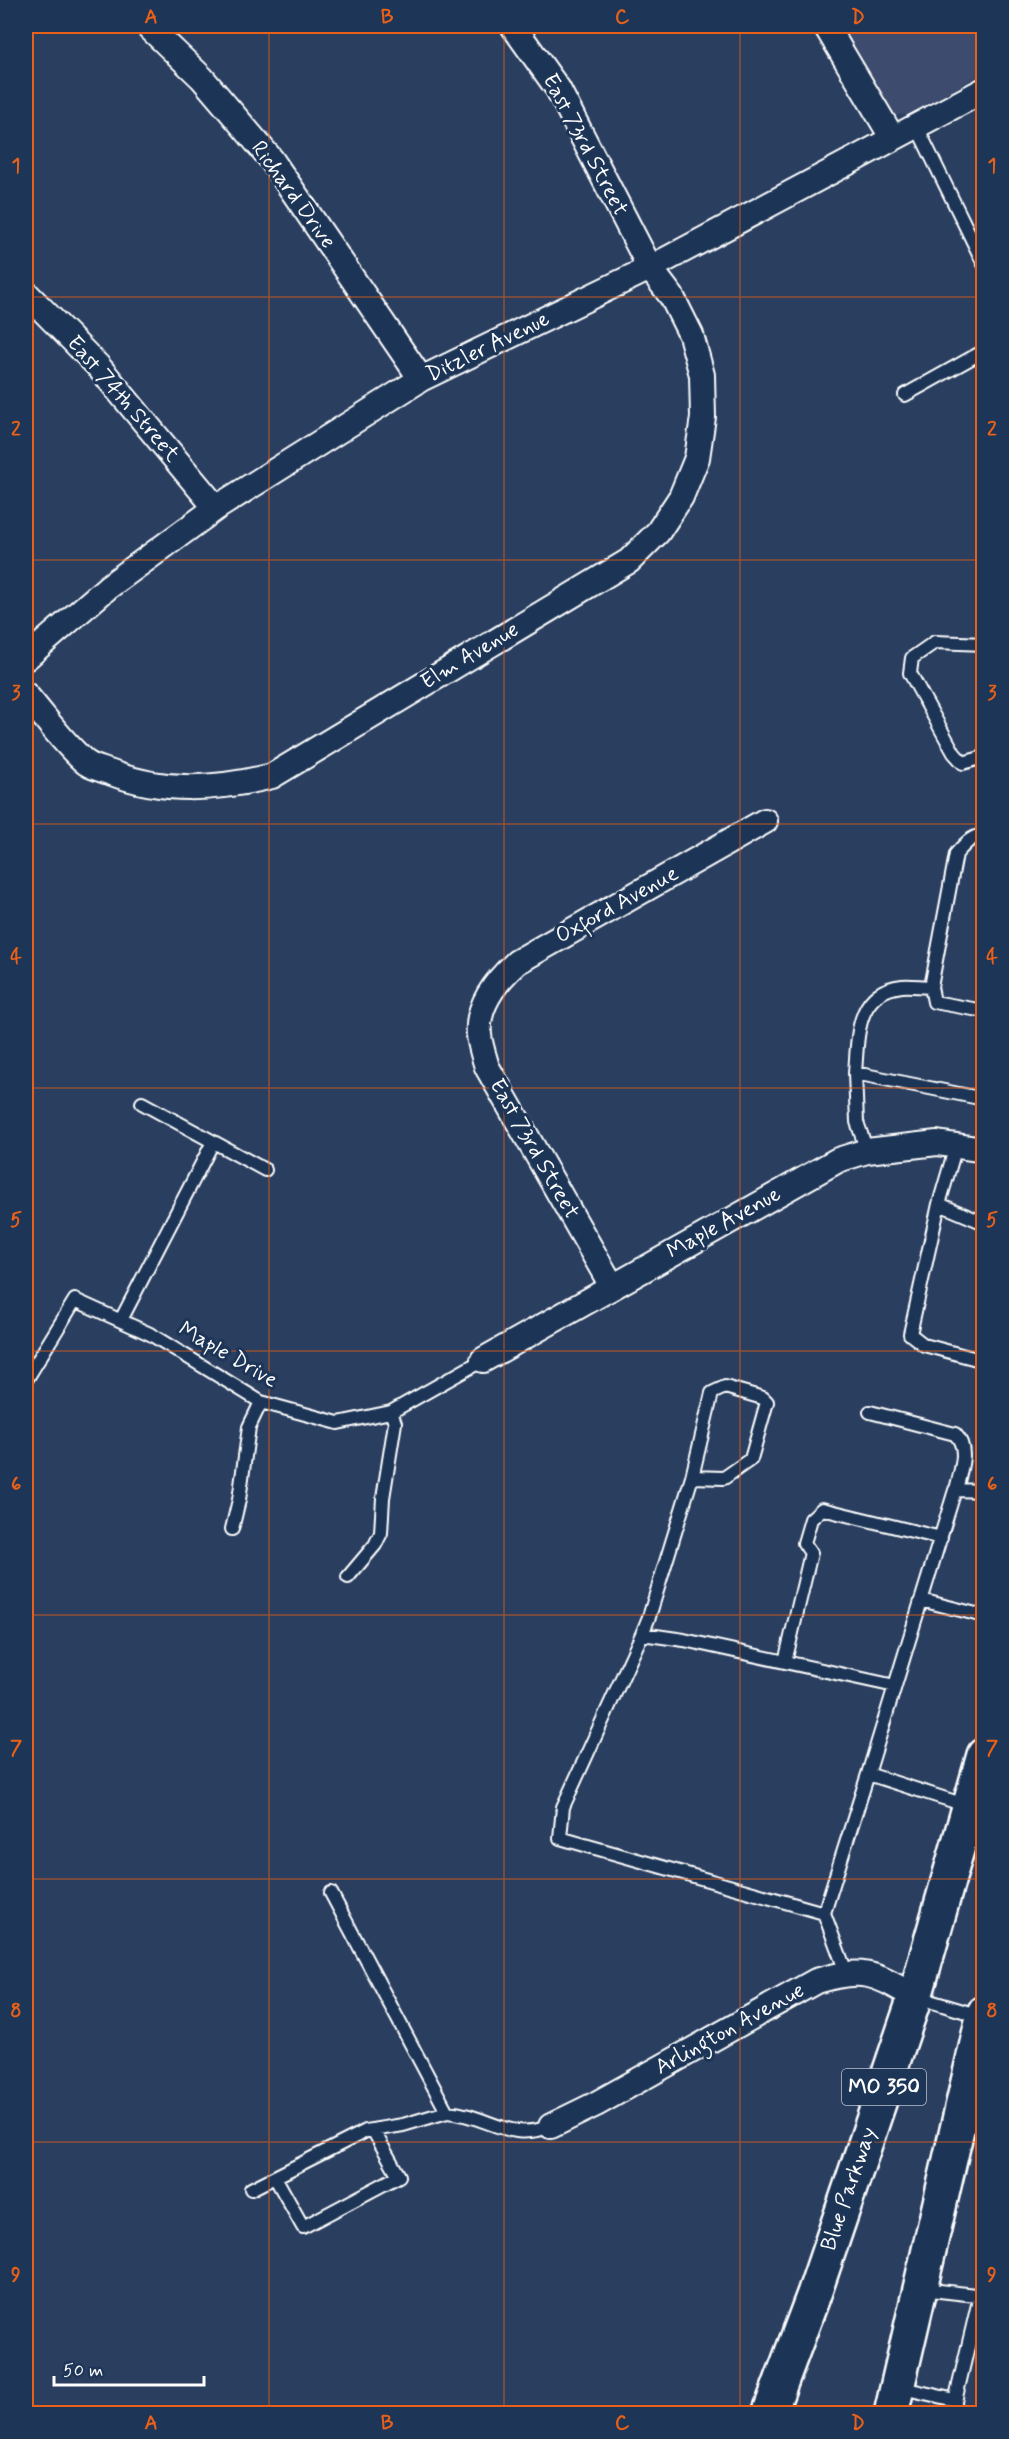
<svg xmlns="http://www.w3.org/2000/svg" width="1009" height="2439" font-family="Mynerve,sans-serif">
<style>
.built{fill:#3d4c6e}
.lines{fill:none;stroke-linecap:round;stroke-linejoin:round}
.service-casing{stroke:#fff;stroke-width:16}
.minor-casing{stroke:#fff;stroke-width:28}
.trunk-casing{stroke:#fff;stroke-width:38}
.service{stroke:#1d3557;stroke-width:12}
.minor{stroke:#1d3557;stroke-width:24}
.trunk{stroke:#1d3557;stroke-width:33}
.grid{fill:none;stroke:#e96118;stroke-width:1.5;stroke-opacity:0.55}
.labels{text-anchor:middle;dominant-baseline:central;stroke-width:6;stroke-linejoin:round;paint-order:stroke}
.shield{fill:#1d3557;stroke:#bbc2cd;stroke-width:1.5}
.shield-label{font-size:21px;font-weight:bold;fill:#fff}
.street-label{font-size:22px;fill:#fff;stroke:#1d3557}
.neatline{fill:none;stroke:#e96118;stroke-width:2}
.grid-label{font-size:20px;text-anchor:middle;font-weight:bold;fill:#e96118}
</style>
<rect width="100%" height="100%" fill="#2a3e60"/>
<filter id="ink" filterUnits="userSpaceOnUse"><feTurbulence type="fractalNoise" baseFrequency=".0167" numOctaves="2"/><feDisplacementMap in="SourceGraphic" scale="12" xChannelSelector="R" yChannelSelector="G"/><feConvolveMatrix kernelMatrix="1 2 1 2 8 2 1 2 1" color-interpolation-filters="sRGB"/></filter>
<g filter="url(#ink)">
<path class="built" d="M838,26h145v47l-74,41 -18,2z"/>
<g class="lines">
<defs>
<path id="service" d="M916,125l68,139
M905,395l79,-44
M984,644l-49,-2 -23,16 -2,15 44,80 9,10 21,-6
M931,987l3,15 50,9
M855,1073c3,-35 0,-82 47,-87 9,-1 19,1 29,1l25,-133c8,-9 15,-18 28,-19
M142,1103l123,67
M956,1146l-17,58 45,19
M867,1151l-10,-29 -2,-49 129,26
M939,1204l-29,130 14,11 60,16
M121,1320l92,-178
M26,1380l49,-80 75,34 111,68 77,21 53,-11 92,-52
M870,1412l85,22c15,15 5,37 1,56
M232,1529l7,-29 10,-73 12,-25
M348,1577l27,-32 6,-12 2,-35 12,-75 -4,-11
M921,1600l63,16
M642,1634l7,-17 43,-140 32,1 27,-19 16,-57 -4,-4 -38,-11 -13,6 -20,84
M785,1662l26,-109 -7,-10 7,-24 11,-10 119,29
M968,1806l-100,-32 87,-284 29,1
M331,1893l116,219c42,3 61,31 104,14
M824,1913l-264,-75 3,-31 79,-173 42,6 211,46
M846,1972l-22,-59 44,-139
M916,1997l67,20
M963,2107l21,5
M275,2177l28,50 96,-51 -26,-46
M251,2189l115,-58 37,-6 44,-13
M922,2289l62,7
M898,2387l57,13
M952,2414l28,-118"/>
<path id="minor" d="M148,26l54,52 69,81 150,220
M826,26l66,111
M26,293l72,73 118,142
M26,658l82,-71 108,-79 205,-129 229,-111 334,-178
M26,695c19,22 36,47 58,66 6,6 17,8 25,11 54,21 107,18 163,4l357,-215 29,-29 23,-35 16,-39 6,-41 -1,-42 -11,-40 -19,-38 -22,-29 -92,-179 -45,-63
M612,1286l-125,-219c-3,-10 -7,-22 -8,-32 -3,-30 18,-55 38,-73l248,-141
M483,1360l355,-200 29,-9 70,-8 47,7
M551,2126l45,-22 220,-123c48,-14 57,-8 99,16"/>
<path id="trunk" d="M769,2414l45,-120 101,-297 69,-242
M891,2414l93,-401"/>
</defs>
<use href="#service" class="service-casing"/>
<use href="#minor" class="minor-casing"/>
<use href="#trunk" class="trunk-casing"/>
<use href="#service" class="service"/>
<use href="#minor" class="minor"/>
<use href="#trunk" class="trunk"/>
</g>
</g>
<path class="grid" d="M269,26v2388M504,26v2388M740,26v2388M26,297h958M26,560h958M26,824h958M26,1088h958M26,1351h958M26,1615h958M26,1879h958M26,2142h958"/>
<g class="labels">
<rect class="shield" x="842" y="2069" width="84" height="36" rx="4.5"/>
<g class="shield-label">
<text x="884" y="2087">MO 350</text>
</g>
<g class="street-label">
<text transform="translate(585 145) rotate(62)">East 73rd Street</text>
<text transform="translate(293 195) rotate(54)">Richard Drive</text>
<text transform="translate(488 347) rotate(-26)">Ditzler Avenue</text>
<text transform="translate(123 399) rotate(49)">East 74th Street</text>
<text transform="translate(470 656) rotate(-31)">Elm Avenue</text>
<text transform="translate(617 905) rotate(-29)">Oxford Avenue</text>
<text transform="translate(534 1149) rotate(60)">East 73rd Street</text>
<text transform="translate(724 1223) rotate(-29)">Maple Avenue</text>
<text transform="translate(228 1355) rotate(30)">Maple Drive</text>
<text transform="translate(730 2029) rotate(-29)">Arlington Avenue</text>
<text transform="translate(849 2189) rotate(-71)">Blue Parkway</text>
</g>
</g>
<rect width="1009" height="2439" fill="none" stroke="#1d3557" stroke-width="66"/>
<path d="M54 2376v9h150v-9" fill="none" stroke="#ffffff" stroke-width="3"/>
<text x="63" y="2376" font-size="18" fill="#ffffff" stroke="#1d3557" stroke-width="4.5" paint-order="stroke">50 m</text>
<rect x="33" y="33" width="943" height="2373" class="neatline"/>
<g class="grid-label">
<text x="151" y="23">A</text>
<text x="387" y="23">B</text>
<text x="622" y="23">C</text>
<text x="858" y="23">D</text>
<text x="16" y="172">1</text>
<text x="992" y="172">1</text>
<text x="16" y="435">2</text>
<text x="992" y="435">2</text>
<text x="16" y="699">3</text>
<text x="992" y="699">3</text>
<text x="16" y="963">4</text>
<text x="992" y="963">4</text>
<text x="16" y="1226">5</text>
<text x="992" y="1226">5</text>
<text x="16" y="1490">6</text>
<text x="992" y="1490">6</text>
<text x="16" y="1754">7</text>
<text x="992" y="1754">7</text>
<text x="16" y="2017">8</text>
<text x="992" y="2017">8</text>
<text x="16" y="2281">9</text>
<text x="992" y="2281">9</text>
<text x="151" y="2429">A</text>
<text x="387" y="2429">B</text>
<text x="622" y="2429">C</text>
<text x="858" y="2429">D</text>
</g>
</svg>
